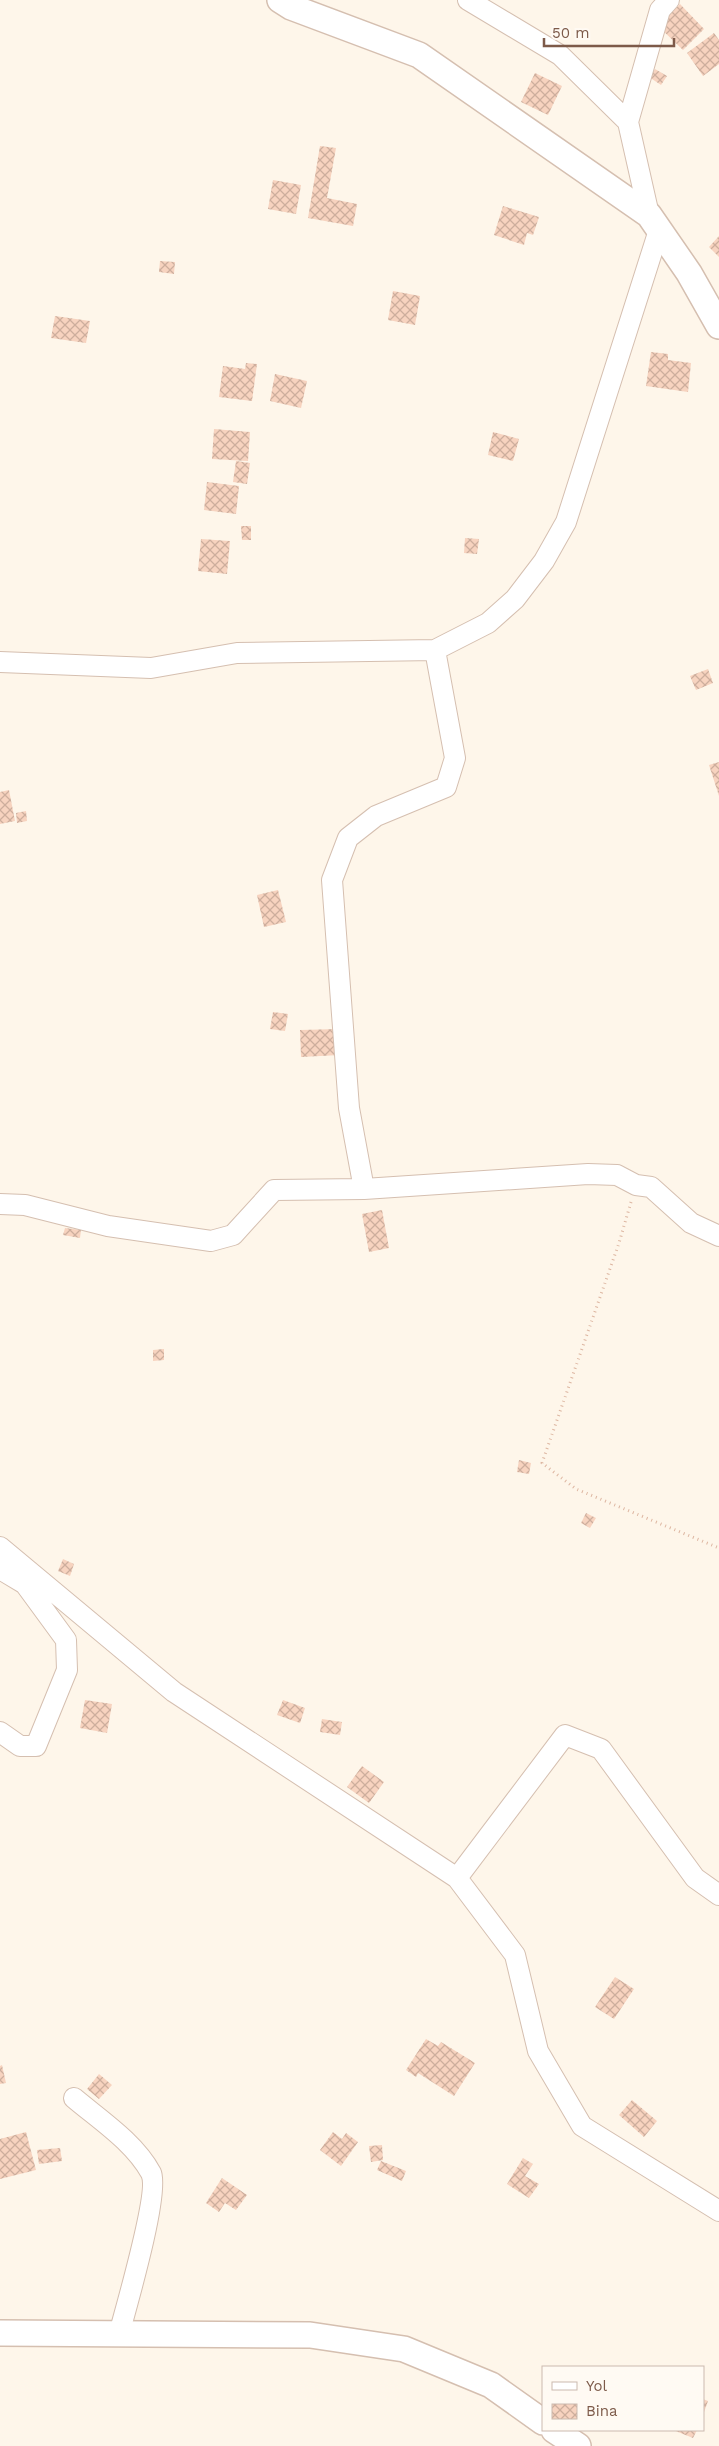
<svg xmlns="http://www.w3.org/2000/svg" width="719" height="2446" font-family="'Work Sans',sans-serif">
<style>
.building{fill:url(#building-cross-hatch)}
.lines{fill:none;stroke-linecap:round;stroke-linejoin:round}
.minor-casing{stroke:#d5bfb0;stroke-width:22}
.tertiary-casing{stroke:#d5bfb0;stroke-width:28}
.path{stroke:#ddb6a1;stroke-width:3;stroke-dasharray:1 4;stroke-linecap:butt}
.minor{stroke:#fff;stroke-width:20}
.tertiary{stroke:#fff;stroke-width:25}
</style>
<defs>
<pattern id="building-cross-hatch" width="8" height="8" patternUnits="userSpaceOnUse" patternTransform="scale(1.25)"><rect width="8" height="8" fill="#f7d3bf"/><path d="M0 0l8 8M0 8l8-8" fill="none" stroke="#cdae9d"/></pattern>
</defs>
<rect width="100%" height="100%" fill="#fef6ea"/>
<path class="building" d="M680,4l24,25 -21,21 -25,-24z
M714,33l5,7v24l-16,12 -16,-23z
M655,69l12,7 -6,9 -12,-8z
M535,73l27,13 -14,29 -27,-13z
M320,146l16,2 -9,50 30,6 -4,22 -45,-8z
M273,180l28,5 -5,29 -28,-5z
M503,206l36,11 -6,18 -6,-2 -3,12 -30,-10z
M719,236v21l-10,-10z
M160,261l15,1 -1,12 -15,-2z
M393,291l27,5 -5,29 -27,-5z
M55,316l35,5 -4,22 -35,-5z
M651,352l17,2v6l23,3 -3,29 -42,-6z
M246,363l11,1 -5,37 -33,-4 4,-31 22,3z
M275,374l32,7 -6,27 -31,-7z
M214,429l36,3 -2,29 -36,-2z
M493,432l26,7 -6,22 -25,-6z
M236,461l14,2 -3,21 -14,-2z
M207,482l32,4 -3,28 -32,-4z
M241,526h10v14h-9z
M465,538l14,1 -2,15 -13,-1z
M201,539l29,2 -3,33 -29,-3z
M708,669l5,14 -17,7 -6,-14z
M719,762v34l-10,-31z
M9,790l6,31 -15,3v-32z
M26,811l1,10 -10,2 -1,-10z
M278,890l8,32 -22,5 -7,-32z
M273,1012l15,2 -3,17 -15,-2z
M339,1029l1,26 -39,2 -1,-27z
M382,1210l7,38 -20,4 -7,-38z
M65,1228l16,2 -1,8 -17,-3z
M164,1349v11l-11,1v-11z
M519,1460l12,3 -2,11 -12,-2z
M586,1513l10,5 -6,10 -9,-5z
M63,1559l11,5 -4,12 -12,-5z
M85,1700l27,4 -5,29 -27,-5z
M283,1700l22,8 -5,15 -23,-8z
M322,1719l20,3 -2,13 -20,-3z
M362,1766l22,16 -15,21 -22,-16z
M615,1977l19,12 -20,30 -19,-12z
M426,2039l12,7 3,-4 34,21 -21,33 -36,-23 -2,4 -10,-7z
M2,2065l4,18 -6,1v-18z
M99,2074l13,11 -13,14 -12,-10z
M632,2100l25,21 -13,16 -25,-22z
M26,2132l10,38 -36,9v-40z
M333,2132l9,7 4,-6 12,9 -17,24 -21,-16z
M382,2145l1,15 -12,2 -2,-16z
M60,2148l2,13 -23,3 -2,-14z
M523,2158l10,6 -8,12 14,8 -10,14 -22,-14z
M381,2161l25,10 -4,10 -25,-11z
M222,2178l25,17 -11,15 -11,-7 -6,9 -13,-9z
M703,2399l5,2 -5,14z
M673,2430h24l-4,8z"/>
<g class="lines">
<defs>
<path id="minor" d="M468,0l92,55 68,67 32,-112 9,-10
M628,122l21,93
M0,662l151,6 86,-15 198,-3 53,-27 27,-24 29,-38 22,-39 93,-292
M364,1189l-15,-81 -17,-228 16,-42 28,-22 70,-29 9,-29 -20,-108
M0,1204l25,1 83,21 103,15 22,-6 41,-45 90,-1 224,-15 29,1 19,10 15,2 40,36 28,13
M0,1547l174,145 283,186 58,77 23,96 44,75 137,85
M0,1569l25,15 41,56 1,30 -31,76h-16l-20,-14
M457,1878l108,-143 36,14 94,129 24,17
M74,2098c26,22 60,44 77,75 9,18 -25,135 -32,161"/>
<path id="tertiary" d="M280,0l11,7 128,48 230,160 40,58 30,53
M0,2333l310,2 94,14 87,36 52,37
M554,2430l24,16"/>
</defs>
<use href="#minor" class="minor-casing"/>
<use href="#tertiary" class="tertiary-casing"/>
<path class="path" d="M631,1202l-12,41 -77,220 34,26 143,59"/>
<use href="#minor" class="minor"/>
<use href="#tertiary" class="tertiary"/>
</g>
<rect x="542" y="2366" width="162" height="65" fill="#fffaf3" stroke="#cbbaaf"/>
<rect x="552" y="2382" width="25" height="8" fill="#ffffff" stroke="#cbbaaf"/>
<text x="586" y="2391" font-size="15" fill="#7d5a49">Yol</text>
<rect x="552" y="2404" width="25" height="15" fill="url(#building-cross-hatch)" stroke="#cbbaaf"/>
<text x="586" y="2416" font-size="15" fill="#7d5a49">Bina</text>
<path d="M544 38v8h130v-8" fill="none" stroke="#7d5a49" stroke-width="2.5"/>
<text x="552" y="38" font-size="15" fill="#7d5a49" stroke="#fffaf3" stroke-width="4" paint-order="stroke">50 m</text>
</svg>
